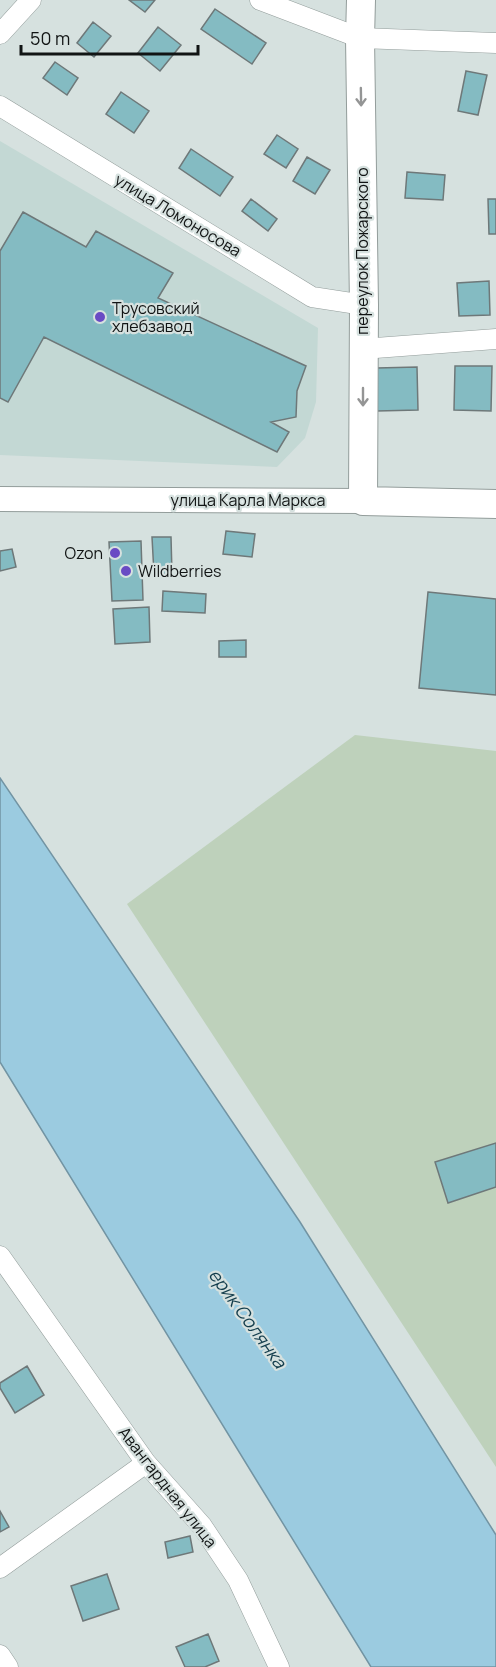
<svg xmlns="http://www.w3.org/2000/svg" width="496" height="1667" font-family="Manrope,sans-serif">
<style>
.built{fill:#c3d8d4}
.green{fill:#bed1bb}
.water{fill:#9bcbe0;stroke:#7294a3;stroke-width:1.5}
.building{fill:#84bbc2;stroke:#6e7879;stroke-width:1.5}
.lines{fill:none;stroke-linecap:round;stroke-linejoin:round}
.minor-casing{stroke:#939d9b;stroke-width:21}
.tertiary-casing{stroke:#939d9b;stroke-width:26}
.secondary-casing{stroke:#939d9b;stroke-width:30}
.minor{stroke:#fff;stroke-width:20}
.tertiary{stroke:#fff;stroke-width:24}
.secondary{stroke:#fff;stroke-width:28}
.oneway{stroke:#949595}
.poi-dot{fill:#694bc4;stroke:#d6e1df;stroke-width:2}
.labels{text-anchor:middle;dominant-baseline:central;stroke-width:4.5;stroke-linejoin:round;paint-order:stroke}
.street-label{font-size:16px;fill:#111414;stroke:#d6e1df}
.poi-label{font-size:16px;fill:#111414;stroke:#d6e1df;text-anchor:start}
.water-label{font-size:18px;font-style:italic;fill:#133d4c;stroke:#d6e1df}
</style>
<rect width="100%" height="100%" fill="#d6e1df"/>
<path class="built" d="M0,141l318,187 -2,74 -11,36 -28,29 -277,-12z"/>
<path class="green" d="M355,735l141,16v716l-369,-563z"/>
<path class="water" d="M0,778l300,444 196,313v132h-125l-371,-605z"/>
<path class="building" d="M129,0h26l-10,12z
M215,9l51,34 -14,21 -51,-35z
M93,22l18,14 -17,21 -17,-14z
M158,27l23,18 -21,26 -22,-18z
M55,62l23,16 -11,17 -24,-17z
M466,71l21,4 -9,40 -20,-4z
M121,92l28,19 -15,22 -28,-19z
M277,135l21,14 -12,19 -22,-14z
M191,149l42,28 -13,19 -41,-28z
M307,157l23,13 -15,24 -22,-13z
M407,172l38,3 -2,25 -38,-2z
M251,199l26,20 -9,12 -26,-20z
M488,199h8v35h-7z
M23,212l63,35 10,-16 77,42 -15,25 148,68 -9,25 -1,26 -25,5 18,10 -12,20 -233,-115 -36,65 -8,-4v-147z
M489,281l1,34 -31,1 -2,-33z
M455,366h37l-1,45 -37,-1z
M417,367l1,43 -41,1v-43z
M226,531l29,3 -3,23 -29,-3z
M152,537h19l1,37h-18z
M141,541l2,59 -31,1 -3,-59z
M12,549l4,18 -16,4v-20z
M163,591l43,3 -1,19 -43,-2z
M428,592l68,7v96l-77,-7z
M149,607l1,35 -35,2 -2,-35z
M246,640v17h-27v-16z
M496,1143v44l-48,16 -13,-41z
M27,1366l17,29 -29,18 -15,-25v-5z
M0,1511l9,16 -9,5z
M190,1536l3,16 -25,6 -3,-16z
M107,1574l12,35 -36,12 -12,-35z
M208,1634l11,27 -14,6h-20l-9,-20z"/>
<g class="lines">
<defs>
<path id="minor" d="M260,0l100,38 136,5
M0,34l31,-34
M0,106l312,191 52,8
M362,349l134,-10
M0,1256l146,207 56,63 36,54 41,87
M0,1568l146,-105
M0,1655l8,12"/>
<path id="tertiary" d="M0,499l363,2"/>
<path id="secondary" d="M361,0l-1,38 4,267 -1,196 133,3"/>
</defs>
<use href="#minor" class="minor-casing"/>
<use href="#tertiary" class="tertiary-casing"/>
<use href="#secondary" class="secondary-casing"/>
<use href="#minor" class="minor"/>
<use href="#tertiary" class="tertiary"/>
<use href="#secondary" class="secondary"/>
</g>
<defs><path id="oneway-shaft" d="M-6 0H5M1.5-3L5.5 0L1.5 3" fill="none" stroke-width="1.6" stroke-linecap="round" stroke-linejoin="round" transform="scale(1.5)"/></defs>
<g class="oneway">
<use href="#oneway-shaft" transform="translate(361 97) rotate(89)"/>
<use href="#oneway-shaft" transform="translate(363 397) rotate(90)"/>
</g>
<g class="poi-dot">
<circle cx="100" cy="317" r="6"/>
<circle cx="115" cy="553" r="6"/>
<circle cx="126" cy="571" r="6"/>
</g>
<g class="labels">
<g class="street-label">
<text transform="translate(178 215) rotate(31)">улица Ломоносова</text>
<text transform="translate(362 251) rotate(-90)">переулок Пожарского</text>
<text x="248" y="500">улица Карла Маркса</text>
<text transform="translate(168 1487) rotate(52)">Авангардная улица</text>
</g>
<g class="poi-label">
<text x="112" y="308">Трусовский<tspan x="112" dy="18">хлебзавод</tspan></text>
<text x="103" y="553" text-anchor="end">Ozon</text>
<text x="138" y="571">Wildberries</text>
</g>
<g class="water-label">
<text transform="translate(248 1318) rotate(54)">ерик Солянка</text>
</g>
</g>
<path d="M21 45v9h177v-9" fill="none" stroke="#111414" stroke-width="3"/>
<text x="30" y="45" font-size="18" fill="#111414" stroke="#d6e1df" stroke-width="4.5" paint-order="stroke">50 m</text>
</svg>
